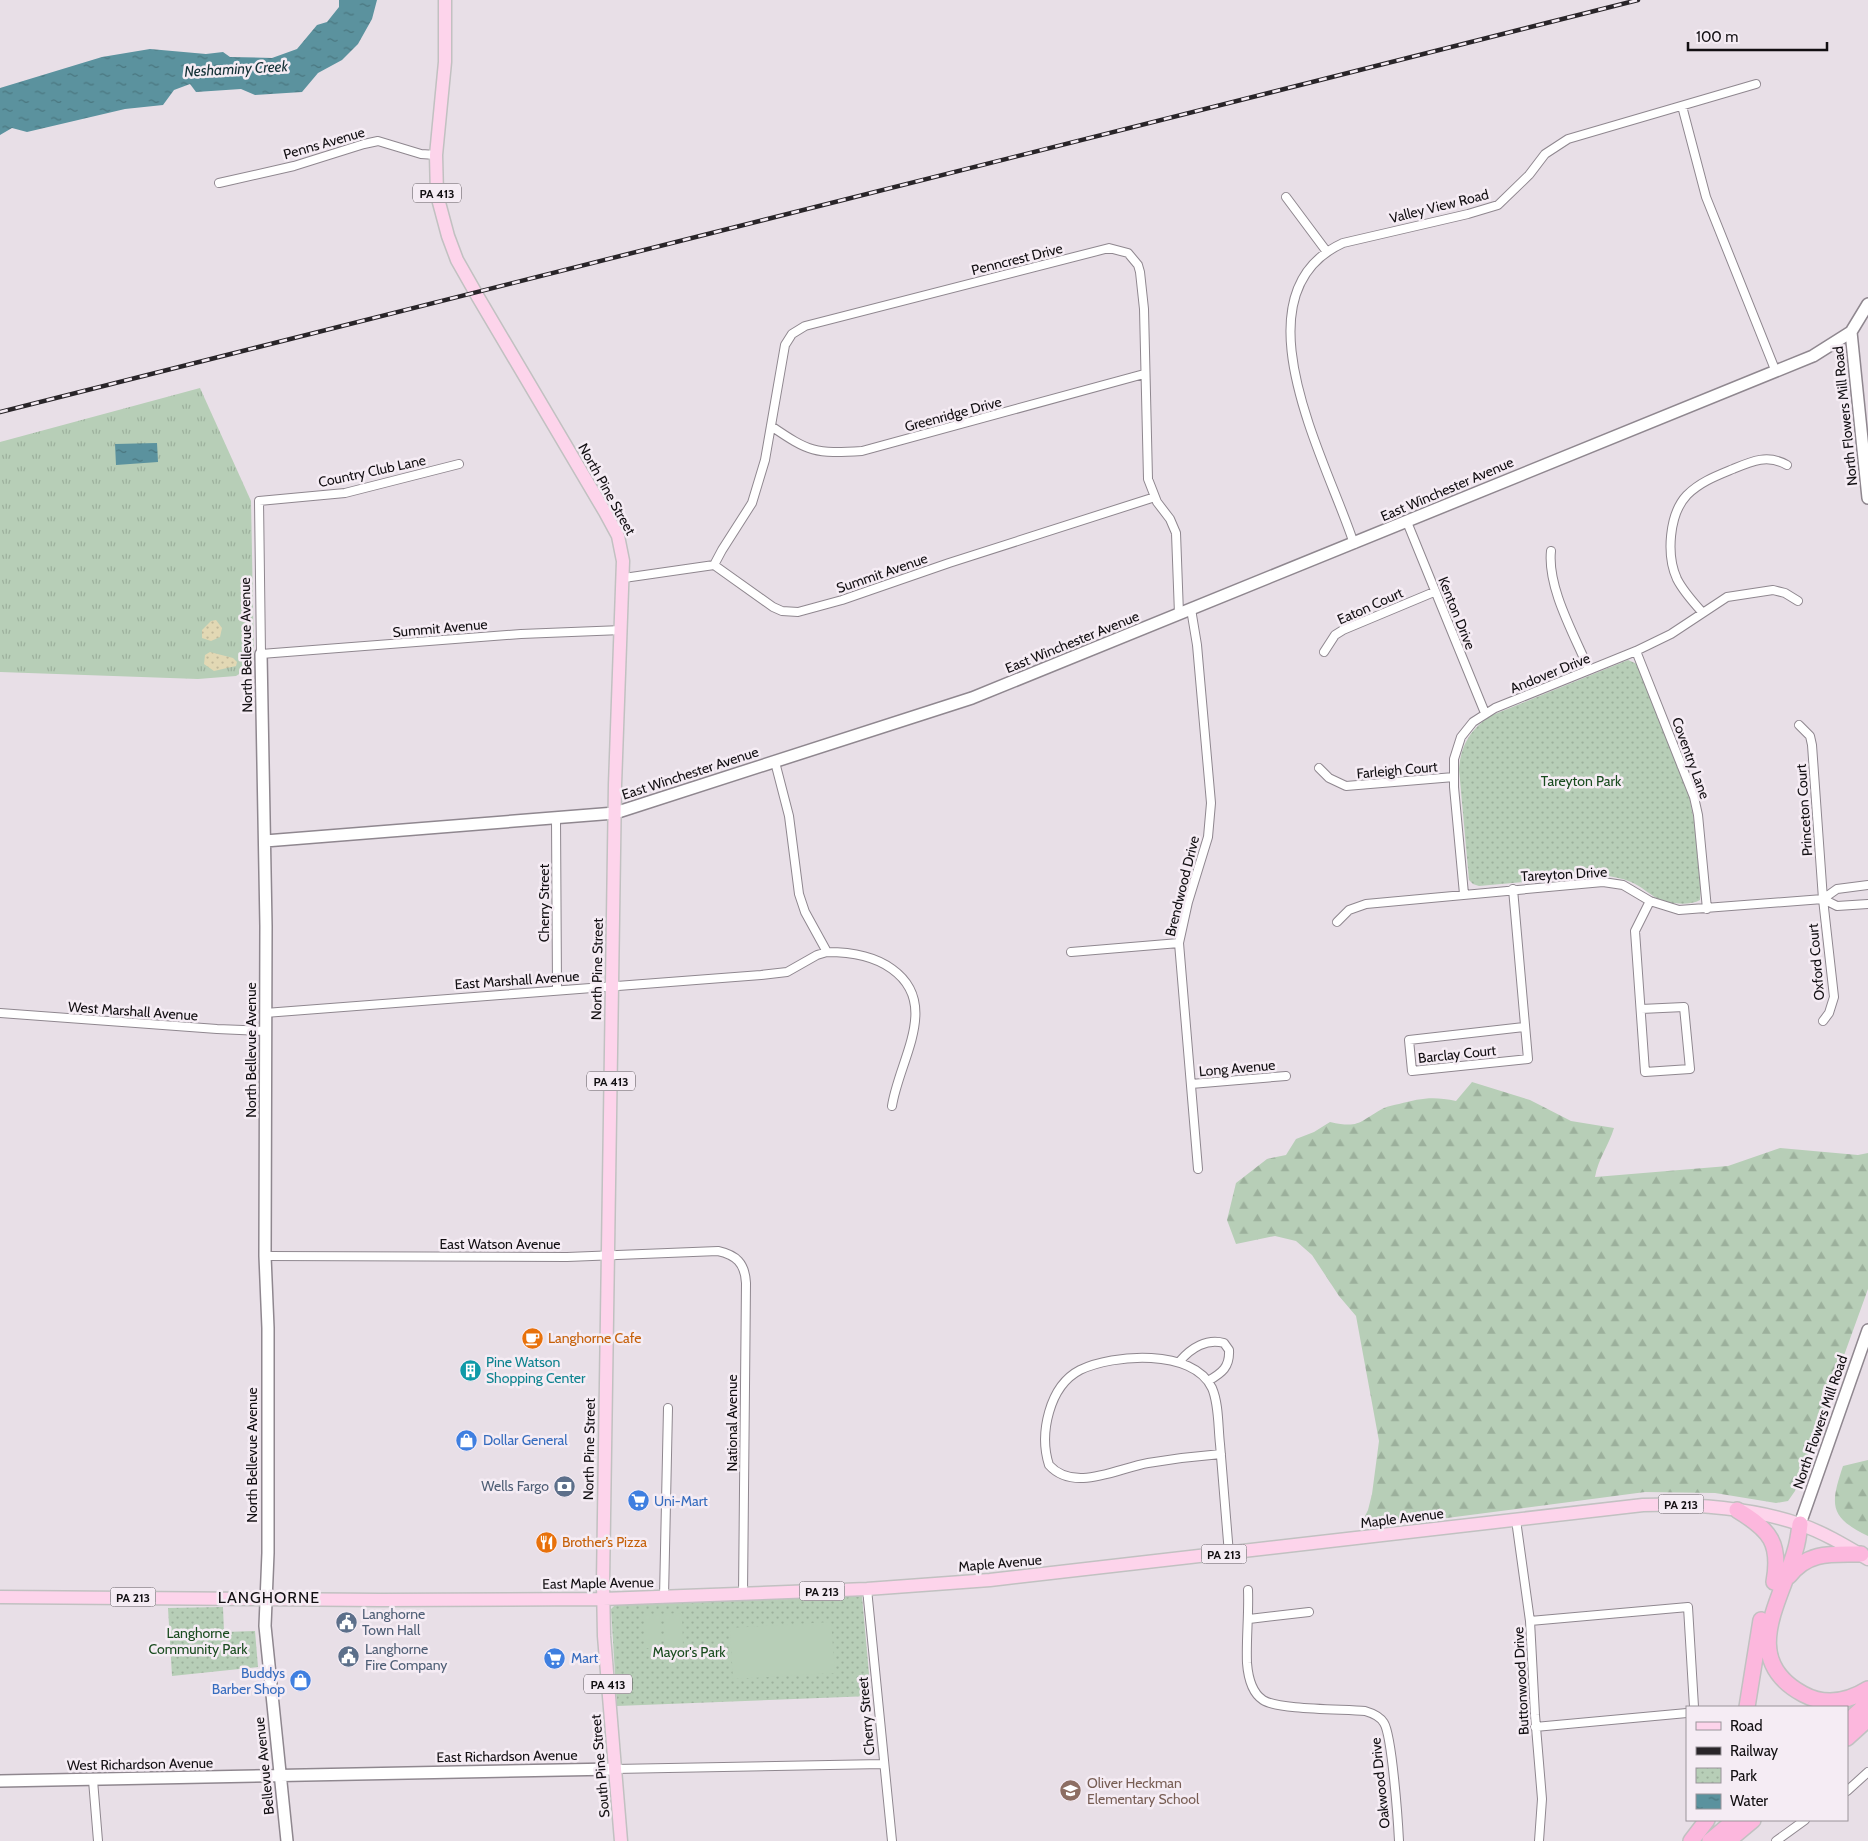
<svg xmlns="http://www.w3.org/2000/svg" width="1868" height="1841" font-family="Cabin,sans-serif">
<style>
.grass{fill:url(#grass-tufts)}
.forest{fill:url(#forest-firs)}
.sand{fill:url(#sand-dots)}
.park{fill:url(#park-dots)}
.pitch{fill:#b7ceb7}
.water{fill:url(#water-ripples)}
.lines{fill:none;stroke-linecap:round;stroke-linejoin:round}
.street-casing{stroke:#8f878f;stroke-width:10}
.secondary-casing{stroke:#8f878f;stroke-width:14}
.primary-casing{stroke:#c1c1c1;stroke-width:15}
.highway-casing{stroke:#c1c1c1;stroke-width:18}
.street{stroke:#fff;stroke-width:8}
.secondary{stroke:#fff;stroke-width:11}
.primary{stroke:#fdd4eb;stroke-width:12}
.highway{stroke:#fcb7dd;stroke-width:15}
.rail-casing{stroke:#292529;stroke-width:4.5}
.rail{stroke:#f5ecf4;stroke-width:2.5;stroke-dasharray:8;stroke-linecap:butt}
.labels{text-anchor:middle;dominant-baseline:central;stroke-width:5;stroke-linejoin:round;paint-order:stroke}
.shield{fill:#f5ecf4;stroke:#565156;stroke-width:1}
.shield-label{font-size:12px;font-weight:bold;fill:#120f12}
.street-label{font-size:14px;fill:#120f12;stroke:#f5ecf4}
.park-label{font-size:14px;fill:#194b1e;stroke:#f5ecf4}
.food-label{font-size:14px;fill:#c56008;stroke:#f5ecf4;text-anchor:start}
.culture-label{font-size:14px;fill:#0d838f;stroke:#f5ecf4;text-anchor:start}
.shop-label{font-size:14px;fill:#366cbe;stroke:#f5ecf4;text-anchor:start}
.service-label{font-size:14px;fill:#4e5e75;stroke:#f5ecf4;text-anchor:start}
.education-label{font-size:14px;fill:#785e54;stroke:#f5ecf4;text-anchor:start}
.water-label{font-size:15px;font-style:italic;fill:#133136;stroke:#f5ecf4}
.quarter-label{font-size:16px;letter-spacing:1px;fill:#120f12;stroke:#f5ecf4}
</style>
<defs>
<pattern id="grass-tufts" width="24" height="20" patternUnits="userSpaceOnUse" patternTransform="scale(1.25)"><rect width="24" height="20" fill="#b7ceb7"/><path d="M3 7l-1-3M5 7V3M7 7l1-3M15 17l-1-3M17 17v-4M19 17l1-3" fill="none" stroke="#9cb09c"/></pattern>
<pattern id="forest-firs" width="22" height="20" patternUnits="userSpaceOnUse" patternTransform="scale(1.25)"><rect width="22" height="20" fill="#b7ceb7"/><path d="M5 1l3.5 6h-7zM16 11l3.5 6h-7z" fill="#9cb09c"/></pattern>
<pattern id="sand-dots" width="8" height="8" patternUnits="userSpaceOnUse" patternTransform="scale(1.25)"><rect width="8" height="8" fill="#e2d8b4"/><path d="M2 2h.1M6 6h.1" fill="none" stroke="#c1b89a" stroke-width="1.8" stroke-linecap="round"/></pattern>
<pattern id="park-dots" width="8" height="8" patternUnits="userSpaceOnUse" patternTransform="scale(1.25)"><rect width="8" height="8" fill="#b7ceb7"/><path d="M2 2h.1M6 6h.1" fill="none" stroke="#9cb09c" stroke-width="1.8" stroke-linecap="round"/></pattern>
<pattern id="water-ripples" width="26" height="14" patternUnits="userSpaceOnUse" patternTransform="scale(1.25)"><rect width="26" height="14" fill="#5b929e"/><path d="M2 4q2-2 4 0t4 0M15 11q2-2 4 0t4 0" fill="none" stroke="#4a767f"/></pattern>
</defs>
<rect width="100%" height="100%" fill="#e8dfe7"/>
<path class="grass" d="M200,388l51,113 3,158 -7,10 -11,7 -38,3 -198,-7v-230z"/>
<path class="forest" d="M1472,1082l58,18 41,21 43,7c-5,17 -16,31 -19,49l133,-11 52,-18 78,7 10,-2v136l-73,202 -7,10 -12,2 -61,-10 -70,-1 -198,26 -86,6 7,-14 4,-16 7,-53 -23,-125 -17,-20 -27,-41 -16,-14 -21,-5 -39,8 -9,-24 9,-37 31,-24 19,-4 10,-16 18,-7 16,-10c31,7 29,-1 54,-14 4,-2 10,-3 15,-4 21,-6 35,-8 57,-3z
M1868,1460v76c-39,-19 -38,-31 -25,-70z"/>
<path class="sand" d="M216,620l6,8 -2,9 -9,4 -9,-3v-8l9,-9z
M210,652l23,6 4,4 -1,4 -22,5 -10,-7 1,-9z"/>
<path class="park" d="M1628,660l9,4 52,132 6,29 6,61 -1,14c-10,6 -31,4 -42,-1 -9,-5 -17,-13 -27,-17 -10,-4 -20,-6 -30,-7l-122,11 -6,-2 -4,-4 -10,-111c2,-24 11,-39 31,-53z
M862,1596l9,100 -254,10 -6,-97 6,-6z
M223,1607l1,25 31,-1 3,36 -86,9 -4,-68z"/>
<path class="pitch" d="M682,1613l1,34 -18,1 -1,-34z
M646,1614h14l1,34h-15z
M831,1622l4,51 -102,6 -3,-51z"/>
<path class="water" d="M339,0h38l-5,19 -14,25 -16,16 -24,13 -16,19 -47,3 -14,-6 -45,3 -6,-8 -16,6 -11,15 -38,4 -98,23 -15,-4 -12,7v-47l102,-31 48,-8 56,5 17,-2 7,5 42,1 25,-9 20,-24 10,-3 12,-15z
M157,443l1,19 -42,3 -1,-21z"/>
<g class="lines">
<defs>
<path id="street" d="M1682,106l24,91 70,175
M219,183l75,-17 70,-22 14,-3 43,13 15,1
M1286,197l41,55
M771,426c38,26 44,28 91,25l282,-77
M459,464l-114,29 -86,8 2,153 260,-20 101,-4
M1407,522l78,191
M1354,544c-25,-79 -123,-250 -11,-301l125,-29 30,-9 31,-30 16,-21 23,-15 188,-55
M1551,551c-4,37 24,85 38,119
M714,565l8,-15 30,-47 13,-43 20,-115 7,-11 13,-8 304,-78 19,5 10,12 2,7 4,37 4,170 9,23 13,17 6,14 3,81
M624,578l90,-13 59,42 9,4 16,1 44,-12 107,-37 206,-66
M1191,609l6,36 14,158 -3,34 -20,65 -9,41 19,226
M1702,612c-9,-10 -19,-21 -25,-33 -11,-24 -8,-65 10,-84 13,-13 29,-19 46,-26 19,-8 35,-15 54,-4
M1636,651l58,146 4,18 9,94
M1324,652l11,-17 8,-5 91,-38
M1799,725l11,11 2,9 11,154 11,98 -5,16 -6,8
M775,762l14,54 10,78 6,18 22,40c23,0 46,3 65,17 49,35 7,91 0,137
M1319,768l10,10 17,8 108,-9
M556,818l1,171
M1513,889l15,170 -116,12 -3,-31 115,-13
M1464,894l-10,-107v-28l7,-22 12,-15 22,-14 141,-57 35,-17 56,-37 46,-7 12,3 13,8
M1823,899l14,7 31,-2
M1337,922l12,-12 17,-6 237,-22 20,3 27,16 29,9 144,-11 14,-10 31,-4
M1071,952l108,-9
M1641,1009l43,-2 6,62 -45,3 -10,-141 15,-30
M0,1013l217,16 48,2
M265,1013l496,-38 26,-3 30,-17 10,-3
M1191,1084l95,-8
M265,1256l302,1 151,-6c18,4 27,12 28,32l-3,311
M1180,1361c11,-13 27,-23 44,-18l5,7c1,17 -7,23 -21,31
M1221,1454c-25,2 -49,5 -73,9 -30,5 -74,30 -99,2 -10,-31 0,-79 31,-95 33,-16 113,-22 132,18 7,16 6,39 8,56 3,36 6,73 9,110
M1516,1520l14,101 5,94 7,84 -3,42
M867,1589l25,252
M1248,1590c1,24 -2,49 -1,73 1,13 4,29 16,37 15,10 80,9 102,11 7,2 15,5 19,12 8,13 14,98 15,118
M664,1597l4,-189
M1249,1619l60,-7
M1530,1621l158,-14 6,100
M1535,1727l152,-14
M614,1769l269,-5
M93,1780l5,61
M1847,1791l21,-19
M1776,1841l29,-21"/>
<path id="secondary" d="M1851,332l17,166
M261,654l5,272 -1,330 3,72v225l-3,73 22,215
M265,841l350,-28 357,-115 841,-342 38,-24 17,-28
M1800,1524l68,-194
M0,1781l614,-12"/>
<path id="primary" d="M445,0v62l-9,93 1,40 11,41 9,24 21,37 127,215 13,24 5,25 -8,224 -12,798 1,53 17,205
M0,1597l380,3 223,-1 264,-10 123,-9 653,-75c52,-1 106,2 156,19 24,8 47,22 69,35"/>
<path id="highway" d="M1737,1510c33,20 44,33 37,72
M1800,1524c-1,9 -2,18 -5,27 -13,49 -57,108 8,143 22,12 44,8 65,-5
M1789,1576c19,-25 43,-22 72,-22
M1747,1707l14,-87
M1847,1722l21,-19
M1847,1738l21,-19
M1691,1841l16,-21
M1710,1841l25,-21
M1728,1841l25,-21"/>
</defs>
<use href="#street" class="street-casing"/>
<use href="#secondary" class="secondary-casing"/>
<use href="#primary" class="primary-casing"/>
<use href="#highway" class="highway-casing"/>
<use href="#street" class="street"/>
<use href="#secondary" class="secondary"/>
<use href="#primary" class="primary"/>
<use href="#highway" class="highway"/>
<defs>
<path id="rail" d="M0,412l1638,-412"/>
</defs>
<use href="#rail" class="rail-casing"/>
<use href="#rail" class="rail"/>
</g>
<defs>
<symbol id="cafe-disc" viewBox="-11 -11 22 22"><circle r="9.5" fill="#e8710a" stroke="#f5ecf4"/><path d="M-5.5-4.5H6V0H3Q3 3.5 0 3.5H-2.5Q-5.5 3.5-5.5 0ZM3-3.2v2h1.7v-2ZM-6 4.5H4V6H-6Z" fill="#fff"/></symbol>
<symbol id="building-disc" viewBox="-11 -11 22 22"><circle r="9.5" fill="#0f9aa8" stroke="#f5ecf4"/><path d="M-4-6H4V6H1V3H-1V6H-4ZM-2.5-4.3h1.7v1.8h-1.7ZM.8-4.3h1.7v1.8H.8ZM-2.5-1h1.7V.8h-1.7ZM.8-1h1.7V.8H.8Z" fill="#fff"/></symbol>
<symbol id="shop-disc" viewBox="-11 -11 22 22"><circle r="9.5" fill="#3f7fe0" stroke="#f5ecf4"/><path d="M-5-2.5h2.3a2.7 3.5 0 0 1 5.4 0H5L5.5 6h-11ZM-1.5-2.5h3a1.5 2.3 0 0 0-3 0Z" fill="#fff"/></symbol>
<symbol id="bank-disc" viewBox="-11 -11 22 22"><circle r="9.5" fill="#5c6f8a" stroke="#f5ecf4"/><path d="M-6-4H6V4H-6ZM0-2.3a2.3 2.3 0 1 0 0 4.6a2.3 2.3 0 1 0 0-4.6Z" fill="#fff"/></symbol>
<symbol id="supermarket-disc" viewBox="-11 -11 22 22"><circle r="9.5" fill="#3f7fe0" stroke="#f5ecf4"/><path d="M-6-5.5h2.5l.6 2H6L4.5 2H-2.5L-4.4-4H-6ZM-1.5 3.2a1.3 1.3 0 1 0 .1 0ZM3 3.2a1.3 1.3 0 1 0 .1 0Z" fill="#fff"/></symbol>
<symbol id="restaurant-disc" viewBox="-11 -11 22 22"><circle r="9.5" fill="#e8710a" stroke="#f5ecf4"/><path d="M-5-6h1v4h1v-4h1v4h1v-4h1v5L-1.5 .5V6h-2V.5L-5-1ZM5-6V6H3V1.5H1.5Q1.5-4 5-6Z" fill="#fff"/></symbol>
<symbol id="civic-disc" viewBox="-11 -11 22 22"><circle r="9.5" fill="#5c6f8a" stroke="#f5ecf4"/><path d="M-.6-6.5H3V-4.5H.6V-3L4-1V1h2V6H-6V1h2V-1L-.6-3ZM-1.2 2.5V6h2.4V2.5Z" fill="#fff"/></symbol>
<symbol id="school-disc" viewBox="-11 -11 22 22"><circle r="9.5" fill="#8d6e63" stroke="#f5ecf4"/><path d="M0-5L7-2L0 1L-7-2ZM-4 1L0 2.5L4 1V4Q0 6-4 4Z" fill="#fff"/></symbol>
</defs>
<g fill-rule="evenodd">
<use href="#cafe-disc" x="520" y="1326" width="25" height="25"/>
<use href="#building-disc" x="458" y="1358" width="25" height="25"/>
<use href="#shop-disc" x="454" y="1428" width="25" height="25"/>
<use href="#bank-disc" x="552" y="1474" width="25" height="25"/>
<use href="#supermarket-disc" x="626" y="1488" width="25" height="25"/>
<use href="#restaurant-disc" x="534" y="1530" width="25" height="25"/>
<use href="#civic-disc" x="334" y="1610" width="25" height="25"/>
<use href="#civic-disc" x="336" y="1644" width="25" height="25"/>
<use href="#supermarket-disc" x="542" y="1646" width="25" height="25"/>
<use href="#shop-disc" x="288" y="1668" width="25" height="25"/>
<use href="#school-disc" x="1058" y="1778" width="25" height="25"/>
</g>
<g class="labels">
<g class="shield">
<rect x="413" y="183.5" width="48" height="19" rx="4"/>
<rect x="587" y="1071.5" width="48" height="19" rx="4"/>
<rect x="1658.5" y="1494.5" width="45" height="19" rx="4"/>
<rect x="1201.5" y="1544.5" width="45" height="19" rx="4"/>
<rect x="799.5" y="1581.5" width="45" height="19" rx="4"/>
<rect x="110.5" y="1587.5" width="45" height="19" rx="4"/>
<rect x="584" y="1674.5" width="48" height="19" rx="4"/>
</g>
<g class="shield-label">
<text x="437" y="193">PA 413</text>
<text x="611" y="1081">PA 413</text>
<text x="1681" y="1504">PA 213</text>
<text x="1224" y="1554">PA 213</text>
<text x="822" y="1591">PA 213</text>
<text x="133" y="1597">PA 213</text>
<text x="608" y="1684">PA 413</text>
</g>
<g class="street-label">
<text transform="translate(324 143) rotate(-16)">Penns Avenue</text>
<text transform="translate(1439 206) rotate(-14)">Valley View Road</text>
<text transform="translate(1017 259) rotate(-14)">Penncrest Drive</text>
<text transform="translate(953 414) rotate(-15)">Greenridge Drive</text>
<text transform="translate(1845 416) rotate(-96)">North Flowers Mill Road</text>
<text transform="translate(372 471) rotate(-12)">Country Club Lane</text>
<text transform="translate(607 489) rotate(61)">North Pine Street</text>
<text transform="translate(1447 489) rotate(-23)">East Winchester Avenue</text>
<text transform="translate(882 573) rotate(-19)">Summit Avenue</text>
<text transform="translate(1370 606) rotate(-24)">Eaton Court</text>
<text transform="translate(1457 613) rotate(68)">Kenton Drive</text>
<text transform="translate(440 628) rotate(-5)">Summit Avenue</text>
<text transform="translate(1072 642) rotate(-22)">East Winchester Avenue</text>
<text transform="translate(246 645) rotate(-91)">North Bellevue Avenue</text>
<text transform="translate(1550 673) rotate(-22)">Andover Drive</text>
<text transform="translate(1691 758) rotate(70)">Coventry Lane</text>
<text transform="translate(1397 770) rotate(-5)">Farleigh Court</text>
<text transform="translate(690 773) rotate(-18)">East Winchester Avenue</text>
<text transform="translate(1804 810) rotate(-94)">Princeton Court</text>
<text transform="translate(1564 874) rotate(-3)">Tareyton Drive</text>
<text transform="translate(1182 886) rotate(-76)">Brendwood Drive</text>
<text transform="translate(544 903) rotate(-90)">Cherry Street</text>
<text transform="translate(1816 962) rotate(-95)">Oxford Court</text>
<text transform="translate(597 969) rotate(-89)">North Pine Street</text>
<text transform="translate(517 980) rotate(-4)">East Marshall Avenue</text>
<text transform="translate(133 1011) rotate(4)">West Marshall Avenue</text>
<text transform="translate(251 1050) rotate(-90)">North Bellevue Avenue</text>
<text transform="translate(1457 1054) rotate(-6)">Barclay Court</text>
<text transform="translate(1237 1068) rotate(-5)">Long Avenue</text>
<text x="500" y="1244">East Watson Avenue</text>
<text transform="translate(1820 1422) rotate(-71)">North Flowers Mill Road</text>
<text transform="translate(732 1423) rotate(-90)">National Avenue</text>
<text transform="translate(589 1449) rotate(-89)">North Pine Street</text>
<text transform="translate(252 1455) rotate(-90)">North Bellevue Avenue</text>
<text transform="translate(1402 1518) rotate(-7)">Maple Avenue</text>
<text transform="translate(1000 1563) rotate(-5)">Maple Avenue</text>
<text transform="translate(598 1583) rotate(-1)">East Maple Avenue</text>
<text transform="translate(1521 1681) rotate(-93)">Buttonwood Drive</text>
<text transform="translate(866 1716) rotate(-95)">Cherry Street</text>
<text transform="translate(507 1756) rotate(-1)">East Richardson Avenue</text>
<text transform="translate(140 1764) rotate(-1)">West Richardson Avenue</text>
<text transform="translate(264 1766) rotate(-96)">Bellevue Avenue</text>
<text transform="translate(600 1766) rotate(-95)">South Pine Street</text>
<text transform="translate(1380 1783) rotate(-96)">Oakwood Drive</text>
</g>
<g class="park-label">
<text x="1581" y="781">Tareyton Park</text>
<text x="198" y="1633">Langhorne<tspan x="198" dy="16">Community Park</tspan></text>
<text x="689" y="1652">Mayor's Park</text>
</g>
<g class="food-label">
<text x="548" y="1338">Langhorne Cafe</text>
<text x="562" y="1542">Brother’s Pizza</text>
</g>
<g class="culture-label">
<text x="486" y="1362">Pine Watson<tspan x="486" dy="16">Shopping Center</tspan></text>
</g>
<g class="shop-label">
<text x="483" y="1440">Dollar General</text>
<text x="654" y="1501">Uni-Mart</text>
<text x="571" y="1658">Mart</text>
<text x="285" y="1673" text-anchor="end">Buddys<tspan x="285" dy="16">Barber Shop</tspan></text>
</g>
<g class="service-label">
<text x="549" y="1486" text-anchor="end">Wells Fargo</text>
<text x="362" y="1614">Langhorne<tspan x="362" dy="16">Town Hall</tspan></text>
<text x="365" y="1649">Langhorne<tspan x="365" dy="16">Fire Company</tspan></text>
</g>
<g class="education-label">
<text x="1087" y="1783">Oliver Heckman<tspan x="1087" dy="16">Elementary School</tspan></text>
</g>
<g class="water-label">
<text transform="translate(236 69) rotate(-3)">Neshaminy Creek</text>
</g>
<g class="quarter-label">
<text x="269" y="1597">LANGHORNE</text>
</g>
</g>
<rect x="1686" y="1706" width="162" height="115" fill="#f5ecf4" stroke="#9a949a"/>
<rect x="1696" y="1722" width="25" height="8" fill="#fdd4eb" stroke="#9a949a"/>
<text x="1730" y="1731" font-size="15" fill="#120f12">Road</text>
<rect x="1696" y="1747" width="25" height="8" fill="#292529" stroke="#9a949a"/>
<text x="1730" y="1756" font-size="15" fill="#120f12">Railway</text>
<rect x="1696" y="1768" width="25" height="15" fill="url(#park-dots)" stroke="#9a949a"/>
<text x="1730" y="1781" font-size="15" fill="#120f12">Park</text>
<rect x="1696" y="1794" width="25" height="15" fill="url(#water-ripples)" stroke="#9a949a"/>
<text x="1730" y="1806" font-size="15" fill="#120f12">Water</text>
<path d="M1688 42v8h139v-8" fill="none" stroke="#120f12" stroke-width="2.5"/>
<text x="1696" y="42" font-size="15" fill="#120f12" stroke="#f5ecf4" stroke-width="4" paint-order="stroke">100 m</text>
</svg>
